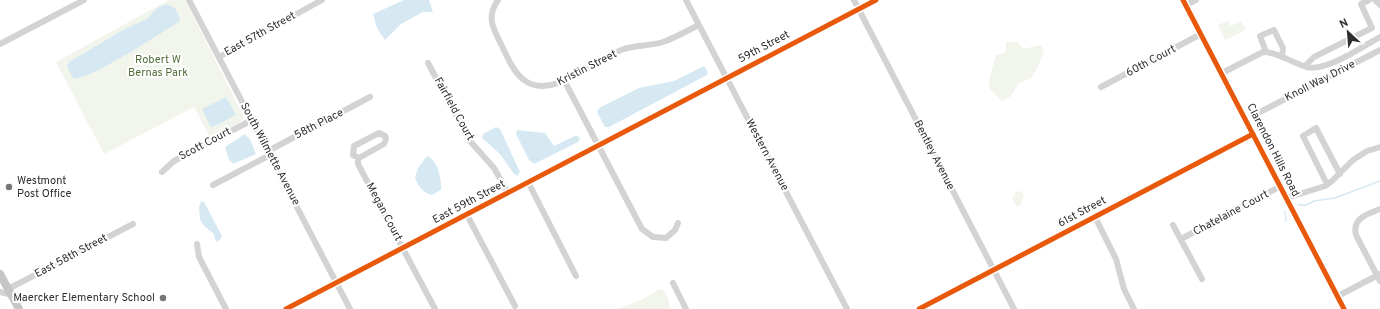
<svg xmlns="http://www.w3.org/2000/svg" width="1380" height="309" font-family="Overpass,sans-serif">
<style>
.green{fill:#f1f5eb}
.water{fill:#d6e9f3}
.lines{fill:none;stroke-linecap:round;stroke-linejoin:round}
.stream{stroke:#d6e9f3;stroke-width:1.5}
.minor{stroke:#d3d3d3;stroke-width:6}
.major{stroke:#c6c6c6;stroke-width:8}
.cycleway-casing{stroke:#fff;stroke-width:8}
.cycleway{stroke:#e8590c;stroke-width:5}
.poi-dot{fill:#777;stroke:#fff;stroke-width:1.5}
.labels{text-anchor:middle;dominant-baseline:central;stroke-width:4;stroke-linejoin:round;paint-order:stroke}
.street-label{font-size:11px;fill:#2e2e2e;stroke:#fff}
.park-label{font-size:11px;fill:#526d38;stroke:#fff}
.poi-label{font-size:11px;fill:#2e2e2e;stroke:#fff;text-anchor:start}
</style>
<rect width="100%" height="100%" fill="#fff"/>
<path class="green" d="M169,0h16l59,117 -4,5 -30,16 -16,-31 -90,47 -48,-92z
M1228,21l3,5 10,-5 5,9 -21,10 -7,-15z
M1006,42h12l5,7 18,-4 3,6 -7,18 -6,9 -12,5 -8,13 -9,5 -12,-12 -1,-8 7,-26 10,-2z
M1020,191l4,3 -3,10 -3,3 -2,-1 -4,-7 4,-7z
M660,289l4,1 4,8 2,11h-53l24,-9z"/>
<path class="water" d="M404,0h25l4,12h-10l-22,12 -16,16 -8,-12 -4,-14z
M166,4l9,4 5,10 -1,4c-15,9 -95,62 -106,56l-6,-12 2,-4 54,-32 24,-11 10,-11z
M704,66l4,6 -1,3 -98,52h-4l-8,-15 2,-4 40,-20 35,-7z
M226,97l10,18 -23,12 -3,-1 -8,-17z
M496,127l4,2 20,43 -3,4 -3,-2 -14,-20 -18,-16 1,-4z
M517,130l28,3 9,13 21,-10h3l2,3 -2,3 -44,22 -5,-4 -13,-26z
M245,134l5,5 6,15 -23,10 -4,-4 -4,-13z
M427,156c11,4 15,24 14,34l-9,5c-8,-1 -15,-10 -17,-18l3,-9z
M201,201l3,1 18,34 -4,6 -3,-2 -1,-6 -10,-8 -4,-6 -1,-13z"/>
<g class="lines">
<path class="stream" d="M1298,205h8l8,-4 21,-3 45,-17
M1285,211l1,10"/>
<path class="minor" d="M189,0l161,309
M498,0c-12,17 -5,28 3,44 6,12 12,28 23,36 28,22 73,-22 100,-31 12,-4 27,-3 39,-7 12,-4 25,-12 36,-17
M686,0l161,309
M854,0l160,309
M1183,0l161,309
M1375,0l5,5
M1186,5l10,-5
M0,44l84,-44
M1266,52l-6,-16 14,-6 9,18 -1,9
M219,57l103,-57
M428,63l42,78 24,27 14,25
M1305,66l9,-9 58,-29 -11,-24 8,-4
M1222,73l41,-21c15,0 29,11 44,15 19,5 55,-20 73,-30
M564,80l78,149 11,8 13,1 9,-8 3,-7
M1101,87l100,-53
M1260,112l120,-62
M379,133l6,3 1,3 -2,5 -25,14 -6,-3 1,-9z
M268,151l102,-54
M358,158v6l77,145
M162,172l12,-11 78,-41
M528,182l48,94
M1327,184l-24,-48 13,-8 24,46
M213,185l57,-30
M1287,198l38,-12 7,-5 21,-21 14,-9 13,-4
M1380,209c-13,5 -28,9 -24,26l24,46
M467,215l48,91
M1095,217l21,42 8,30 10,20
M1173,225l29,54
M1181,239l100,-53
M197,244l2,13 27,52
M673,283l13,26
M8,289l125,-65
M0,292l12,3
M1338,296l42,-22
M286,309l590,-309
M919,309l334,-175"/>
<path class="major" d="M0,274l19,35"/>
<defs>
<path id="cycleway" d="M1183,0l161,309
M286,309l590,-309
M919,309l334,-175"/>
</defs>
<use href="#cycleway" class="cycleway-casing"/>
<use href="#cycleway" class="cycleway"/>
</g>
<g class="poi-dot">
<circle cx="9" cy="187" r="4"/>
<circle cx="163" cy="298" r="4"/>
</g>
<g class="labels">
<g class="street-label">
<text transform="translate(260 34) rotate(-29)">East 57th Street</text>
<text transform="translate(764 47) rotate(-28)">59th Street</text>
<text transform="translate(1151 61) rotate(-28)">60th Court</text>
<text transform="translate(587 68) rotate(-27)">Kristin Street</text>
<text transform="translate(1320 81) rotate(-27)">Knoll Way Drive</text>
<text transform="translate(454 109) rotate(61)">Fairfield Court</text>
<text transform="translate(319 124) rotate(-27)">58th Place</text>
<text transform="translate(205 144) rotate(-28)">Scott Court</text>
<text transform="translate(1273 150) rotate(63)">Clarendon Hills Road</text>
<text transform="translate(270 154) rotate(62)">South Wilmette Avenue</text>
<text transform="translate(767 155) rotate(62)">Western Avenue</text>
<text transform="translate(934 155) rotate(63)">Bentley Avenue</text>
<text transform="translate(469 202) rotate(-28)">East 59th Street</text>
<text transform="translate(384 212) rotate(62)">Megan Court</text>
<text transform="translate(1082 212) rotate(-28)">61st Street</text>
<text transform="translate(1231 213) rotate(-28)">Chatelaine Court</text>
<text transform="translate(71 256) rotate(-28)">East 58th Street</text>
</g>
<g class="park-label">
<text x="158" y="60">Robert W<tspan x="158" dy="13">Bernas Park</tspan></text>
</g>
<g class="poi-label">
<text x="17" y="181">Westmont<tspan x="17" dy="13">Post Office</tspan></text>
<text x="155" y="298" text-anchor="end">Maercker Elementary School</text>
</g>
</g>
<g transform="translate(1348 32) rotate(334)" stroke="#ffffff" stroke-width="3" paint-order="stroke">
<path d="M0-3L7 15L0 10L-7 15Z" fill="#2e2e2e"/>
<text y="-6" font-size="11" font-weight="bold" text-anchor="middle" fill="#2e2e2e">N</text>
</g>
</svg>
